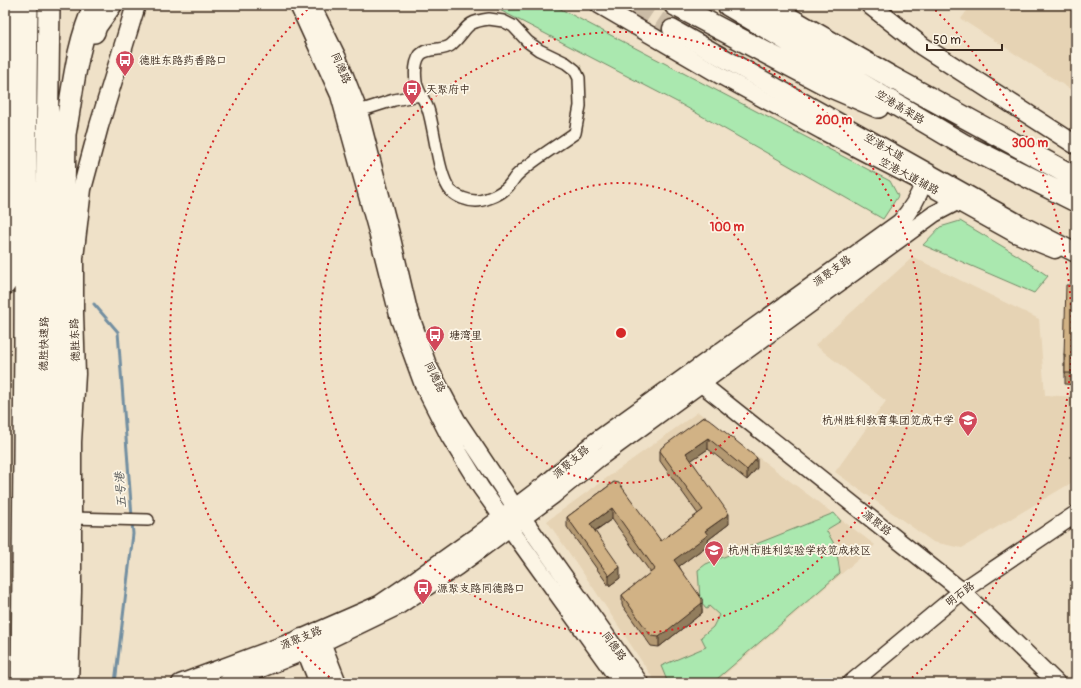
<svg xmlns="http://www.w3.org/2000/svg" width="1081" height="688" font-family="Pangolin,'LXGW WenKai TC',sans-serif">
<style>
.built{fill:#e6d3b4}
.green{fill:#aae8af;stroke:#728966}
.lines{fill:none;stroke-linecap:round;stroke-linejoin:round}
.stream{stroke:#738fa1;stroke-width:3}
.primary-tunnel{stroke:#cbbca6;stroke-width:18;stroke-dasharray:18 9;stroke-linecap:butt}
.street-casing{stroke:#3b2a1e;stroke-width:14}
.secondary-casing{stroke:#3b2a1e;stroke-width:19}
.primary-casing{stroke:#3b2a1e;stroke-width:21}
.highway-casing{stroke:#3b2a1e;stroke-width:24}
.street{stroke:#fcf5e5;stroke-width:11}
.secondary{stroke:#fcf5e5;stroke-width:16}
.primary{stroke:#fcf5e5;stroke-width:18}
.highway{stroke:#fcf5e5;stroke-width:21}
.wall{fill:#b49972;stroke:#3b2a1e}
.shaded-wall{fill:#927d5d;stroke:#3b2a1e}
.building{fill:#d1b285;stroke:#3b2a1e}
.ring{fill:none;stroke:#d62828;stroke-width:2;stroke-dasharray:2 4}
.labels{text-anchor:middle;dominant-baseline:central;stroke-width:3.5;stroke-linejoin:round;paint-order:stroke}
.poi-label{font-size:11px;fill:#3b2a1e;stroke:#fcf5e5;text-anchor:start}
.street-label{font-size:11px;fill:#3b2a1e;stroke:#fcf5e5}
.water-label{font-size:12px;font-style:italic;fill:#525455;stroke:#fcf5e5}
.centre{fill:#d62828;stroke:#fcf5e5;stroke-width:2}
.ring-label{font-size:12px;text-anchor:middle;font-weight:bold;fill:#d62828;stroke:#fcf5e5;stroke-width:3.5;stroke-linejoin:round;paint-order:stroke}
</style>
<rect width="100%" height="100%" fill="#efe1c8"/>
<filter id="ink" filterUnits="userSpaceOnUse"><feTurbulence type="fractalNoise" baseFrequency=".025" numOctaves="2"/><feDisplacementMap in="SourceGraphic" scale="8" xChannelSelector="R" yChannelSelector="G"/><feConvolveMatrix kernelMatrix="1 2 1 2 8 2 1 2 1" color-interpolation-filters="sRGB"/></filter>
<g filter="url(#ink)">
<path class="built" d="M971,5h105v88l-115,-74z
M913,257l126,62 6,76 31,2v83l-114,68 -29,-6 -98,-70 51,-71 -71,-56z
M698,412l177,133 -160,138h-59l-62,-94 -47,-68z"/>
<path class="green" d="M490,5h63l337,176 8,15 -15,23 -206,-117z
M960,221l57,34 31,21 -14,17 -111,-48 17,-18z
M834,513l7,8 -15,9 10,17 4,26 -123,106 -11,4h-38l-7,-17 45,-19 -5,-10 12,-10 6,-12 -10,-9 -2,3 -2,-1 -5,-9 -2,-29 8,-6z"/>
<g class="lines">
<path class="stream" d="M94,304l24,28 14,185
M115,683l18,-149 -1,-12"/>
<path class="primary-tunnel" d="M636,5l36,24"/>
<defs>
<path id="street" d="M489,19l14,2 10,5 15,16 11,8 27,13 9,7 4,8 1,28 -5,27c-18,13 -44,28 -59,43 -4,5 -7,11 -12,14 -6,5 -20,11 -28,11 -8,0 -19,-4 -25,-10 -13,-14 -16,-61 -23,-82 -3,-9 -10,-16 -12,-27 -1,-8 -1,-20 4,-27 8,-9 23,-3 31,-10 17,-15 12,-23 38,-26z
M359,111l35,-11 26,-5
M72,518l76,2"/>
<path id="secondary" d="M298,5l41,90 37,133 23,91 24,66 26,51 32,52 140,195
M312,5l26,53 21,53 32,123 18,77 19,54 29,55 58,87 125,176
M599,5l122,71 101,55 101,52 92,51 40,16
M694,378l268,213 95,92
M180,683l121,-45 78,-34 31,-21 69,-49 65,-49 50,-43 306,-220c11,-12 18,-23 23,-39
M226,683l80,-32 91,-44 60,-40 97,-72 44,-36 336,-245 23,-12
M851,683l111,-92 114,-77"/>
<path id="primary" d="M870,5l52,41 154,99
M672,29l345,194 59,30
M317,632l20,51
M301,638l18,45
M69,683l3,-91v-150l4,-68 -2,-60v-56l8,-69 17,-63 37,-121"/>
<path id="highway" d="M675,5l154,81 49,21
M728,5l236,140 112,56
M766,5l125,72 185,101
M94,32l2,-6 15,-21
M5,284l2,-59 1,-220
M22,683l3,-340 1,-254 1,-84
M40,683l9,-678
M57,683l8,-549c8,-43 11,-89 30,-129"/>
</defs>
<use href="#street" class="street-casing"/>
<use href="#secondary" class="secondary-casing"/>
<use href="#primary" class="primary-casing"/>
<use href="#highway" class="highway-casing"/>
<use href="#street" class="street"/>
<use href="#secondary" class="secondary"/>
<use href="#primary" class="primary"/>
<use href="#highway" class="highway"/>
</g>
<path class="wall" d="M1076,285v100l-11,-1v-18h-1v-11z
M702,418l55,50 -10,12 -39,-31 -17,11 38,64 -21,16v5l-29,21 23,43v4l-43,34 -8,-1 -29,-41v-10l29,-22 -39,-54 -17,12 25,47 -11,8 -42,-59v-10l47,-35 47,59 37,-27 -38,-53v-10z"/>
<path class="shaded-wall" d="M708,438v11l-22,15v-11z
M757,458v10l-10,12v-10z
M612,508v11l-22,15v-10z
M729,514v10l-21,16v5l-34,25v-10l31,-29z
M620,567v11l-11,8v-10z
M702,599v14l-43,34v-10z"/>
<path class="building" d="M1066,285h10v88h-11v-18h-1z
M705,417l4,2 48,39 -10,12 -39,-32 -22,15 43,61 -24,17 3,4 -34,25 28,39v4l-43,34 -8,-1 -29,-41 33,-26 -43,-61 -22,16 30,43 -11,9 -42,-59 47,-35 5,1 42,58 42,-31 -43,-59 1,-3 41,-30z"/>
</g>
<g class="ring">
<circle cx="621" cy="333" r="150"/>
<circle cx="621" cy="333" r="301"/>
<path d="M334 681A451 451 0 0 1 311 6M931 6A451 451 0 0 1 908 681"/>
</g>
<defs>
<symbol id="bus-pin" viewBox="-11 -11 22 30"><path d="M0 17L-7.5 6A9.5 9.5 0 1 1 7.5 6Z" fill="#d1495b" stroke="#fcf5e5"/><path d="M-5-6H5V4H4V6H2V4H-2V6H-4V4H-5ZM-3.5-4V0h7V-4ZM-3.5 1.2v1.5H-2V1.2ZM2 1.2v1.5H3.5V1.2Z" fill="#fff"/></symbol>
<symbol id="school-pin" viewBox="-11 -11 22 30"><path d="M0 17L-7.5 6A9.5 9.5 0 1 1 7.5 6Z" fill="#d1495b" stroke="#fcf5e5"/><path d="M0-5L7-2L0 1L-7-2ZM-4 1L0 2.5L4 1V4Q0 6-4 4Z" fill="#fff"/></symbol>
</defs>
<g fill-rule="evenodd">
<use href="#bus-pin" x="114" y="49" width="22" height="30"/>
<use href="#bus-pin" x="401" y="78" width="22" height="30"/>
<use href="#bus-pin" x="424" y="324" width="22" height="30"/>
<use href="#school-pin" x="957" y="409" width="22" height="30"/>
<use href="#school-pin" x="703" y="539" width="22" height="30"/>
<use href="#bus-pin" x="412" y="577" width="22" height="30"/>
</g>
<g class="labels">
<g class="poi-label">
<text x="139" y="60">德胜东路药香路口</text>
<text x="426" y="89">天聚府中</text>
<text x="449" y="335">塘湾里</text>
<text x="954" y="420" text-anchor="end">杭州胜利教育集团笕成中学</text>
<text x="728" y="550">杭州市胜利实验学校笕成校区</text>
<text x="437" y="588">源聚支路同德路口</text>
</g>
<g class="street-label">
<text transform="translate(341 68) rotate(67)">同德路</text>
<text transform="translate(900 107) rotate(31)">空港高架路</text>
<text transform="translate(884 147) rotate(30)">空港大道</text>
<text transform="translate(909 176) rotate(28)">空港大道辅路</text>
<text transform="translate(832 271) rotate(-36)">源聚支路</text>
<text transform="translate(75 340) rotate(-92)">德胜东路</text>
<text transform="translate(44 344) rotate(-89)">德胜快速路</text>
<text transform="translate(435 377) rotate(64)">同德路</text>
<text transform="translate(571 462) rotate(-41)">源聚支路</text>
<text transform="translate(877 523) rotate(38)">源聚路</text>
<text transform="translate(960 594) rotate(-37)">明石路</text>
<text transform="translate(301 638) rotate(-22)">源聚支路</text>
<text transform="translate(614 646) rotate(54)">同德路</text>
</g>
<g class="water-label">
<text transform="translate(121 490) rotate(-94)">五号港</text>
</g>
</g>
<circle cx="621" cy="333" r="6" class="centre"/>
<g class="ring-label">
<text x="834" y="124">200 m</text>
<text x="1030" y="147">300 m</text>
<text x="727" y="231">100 m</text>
</g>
<rect width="1081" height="688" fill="none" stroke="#fcf5e5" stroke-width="20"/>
<rect x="10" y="10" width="1061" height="668" fill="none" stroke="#3b2a1e" stroke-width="1.5" filter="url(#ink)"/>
<path d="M927 44v6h75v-6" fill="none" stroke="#3b2a1e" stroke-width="2"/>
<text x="933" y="44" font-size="12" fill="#3b2a1e" stroke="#fcf5e5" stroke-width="3" paint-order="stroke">50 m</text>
</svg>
